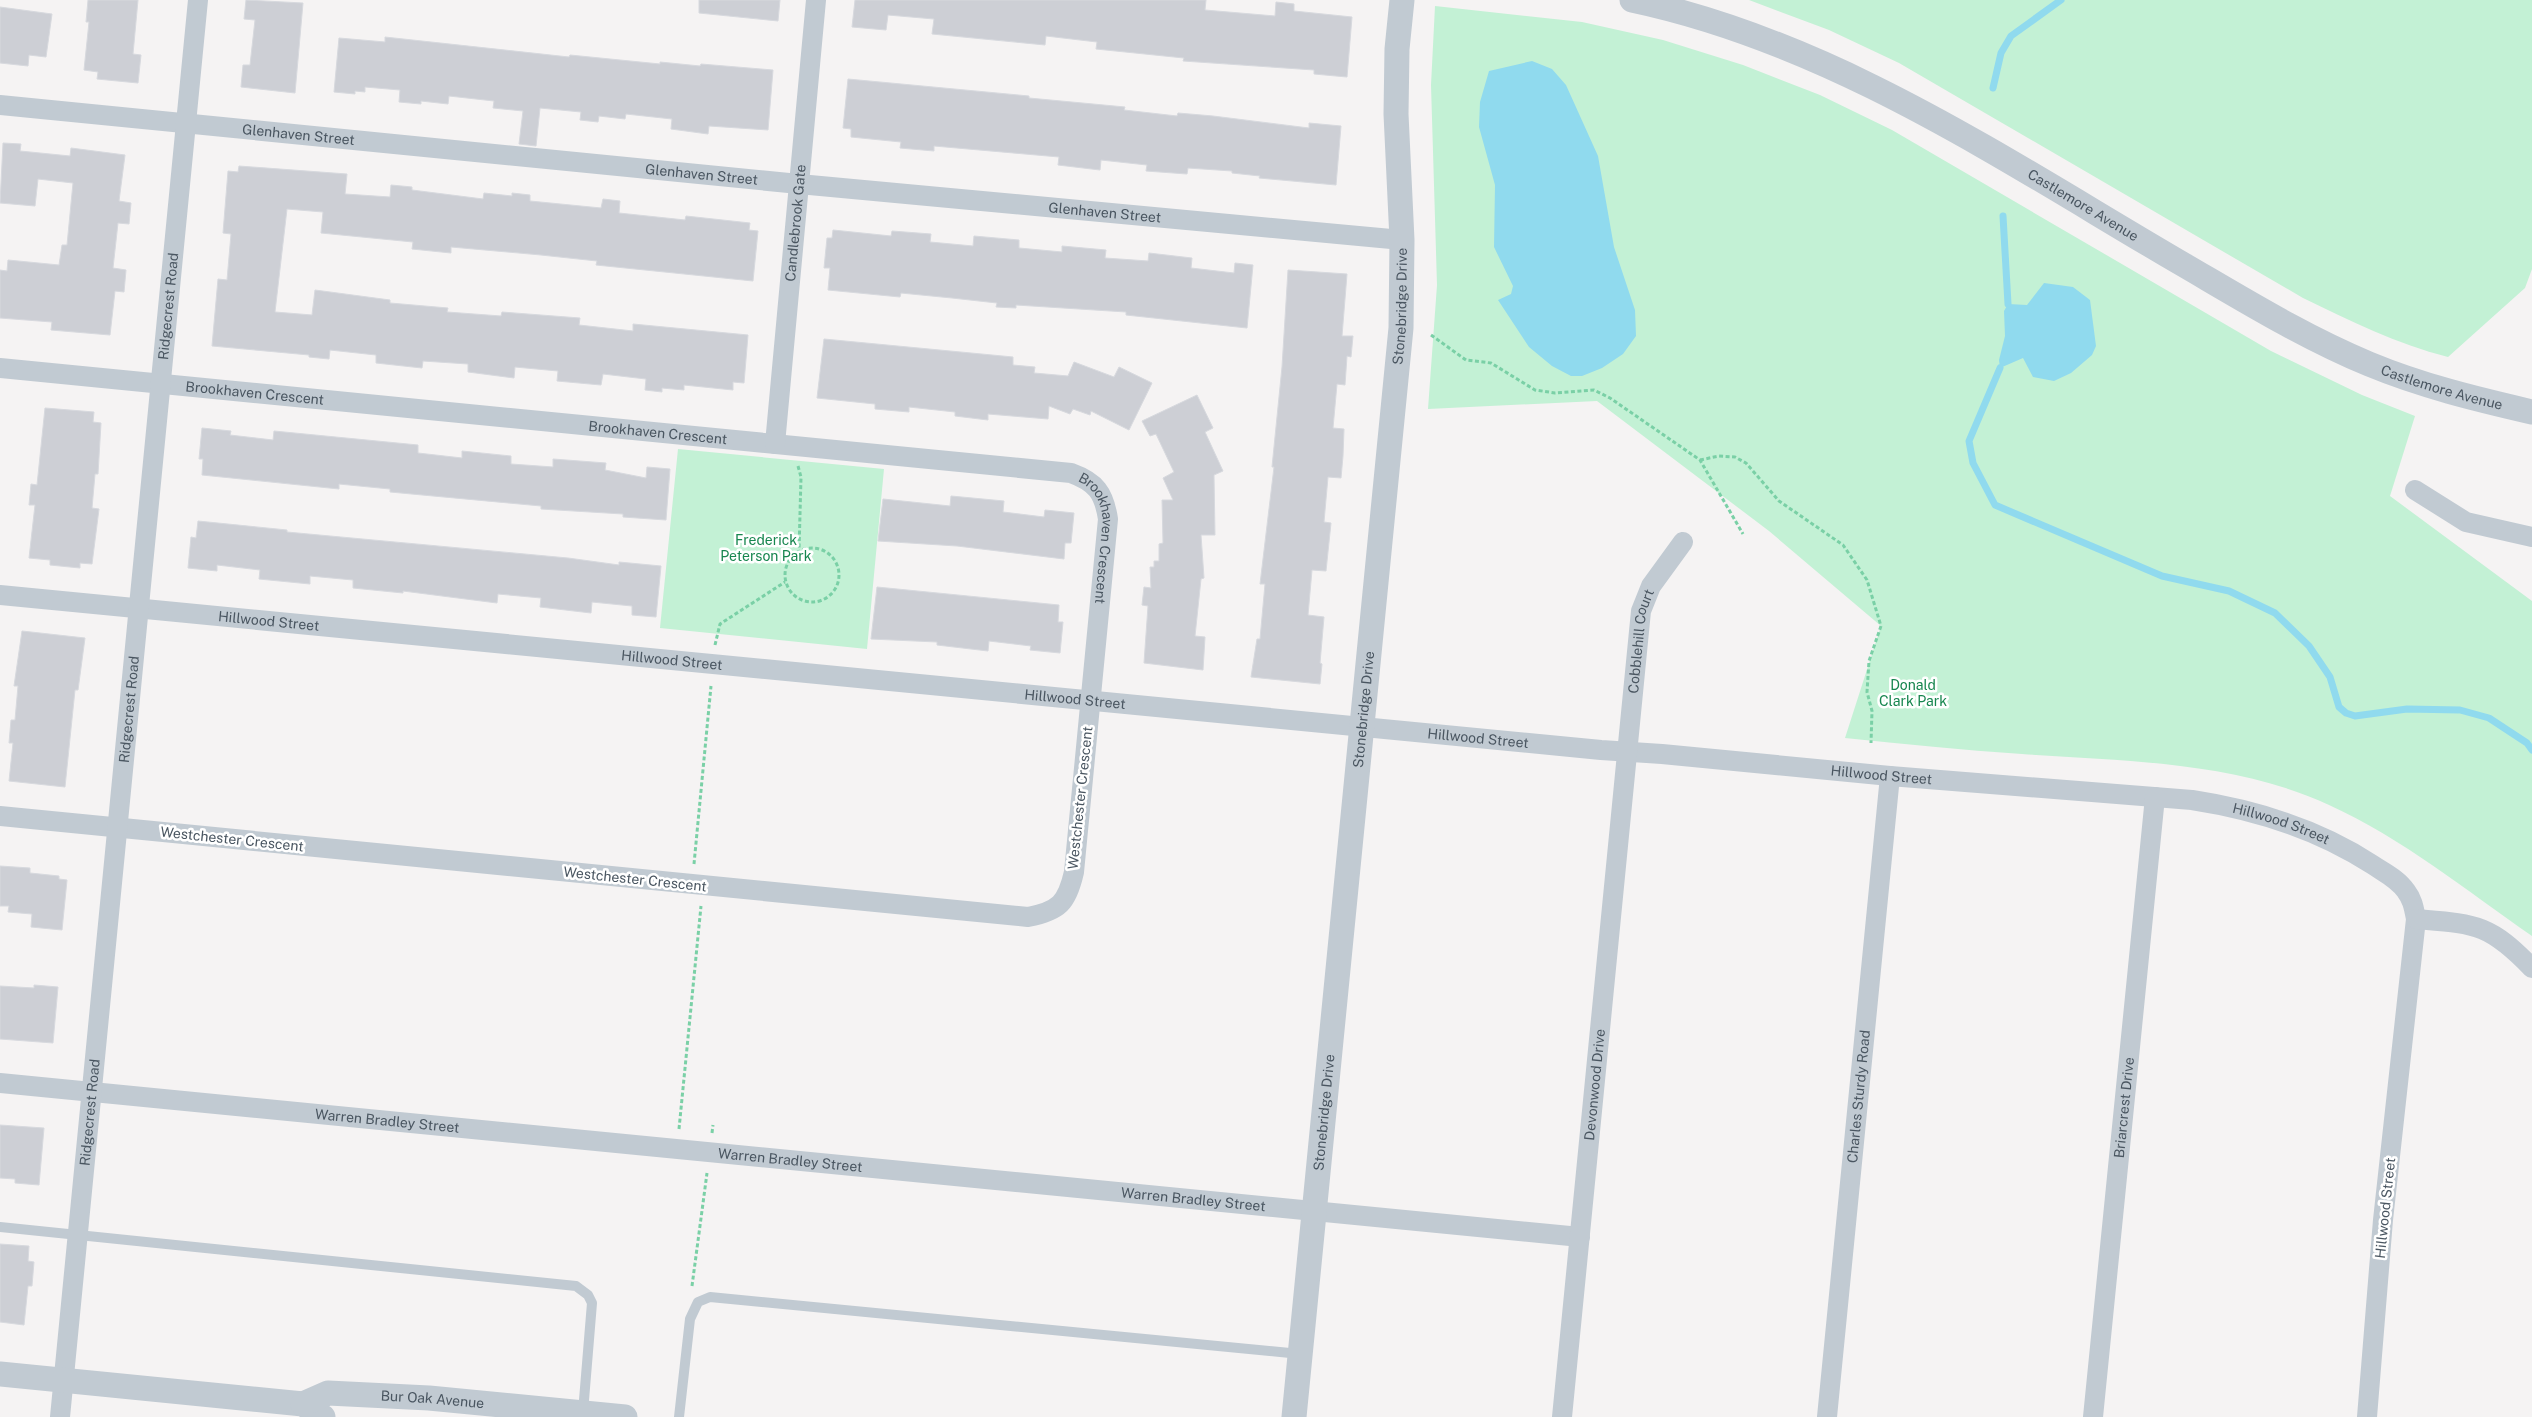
<svg xmlns="http://www.w3.org/2000/svg" width="2532" height="1417" font-family="'Public Sans',sans-serif">
<style>
.green{fill:#c3f1d5}
.water{fill:#90daee}
.lines{fill:none;stroke-linecap:round;stroke-linejoin:round}
.stream{stroke:#90daee;stroke-width:7}
.building{fill:#cdcfd5;stroke:#d7d9de}
.path{stroke:#7ad0a6;stroke-width:3;stroke-dasharray:4 2.5;stroke-linecap:butt}
.service{stroke:#c1cad2;stroke-width:10}
.minor{stroke:#c1cad2;stroke-width:20}
.tertiary{stroke:#c1cad2;stroke-width:25}
.labels{text-anchor:middle;dominant-baseline:central;stroke-width:5;stroke-linejoin:round;paint-order:stroke}
.street-label{font-size:14px;fill:#4a5661;stroke:#fff}
.park-label{font-size:14px;fill:#17864f;stroke:#fff}
</style>
<rect width="100%" height="100%" fill="#f5f3f3"/>
<path class="green" d="M1749,0h783v269l-7,19 -77,69c-51,-13 -98,-36 -145,-59l-404,-235 -70,-33z
M1435,6l147,16 81,18 80,25 77,30 72,35 379,221 91,44 53,21 -25,80 142,105v335c-65,-45 -130,-98 -203,-131 -95,-44 -205,-44 -307,-51 -60,-4 -118,-10 -177,-16l36,-112 -112,-95 -172,-130 -169,8 9,-124 -6,-200z
M678,449l206,20 -17,180 -207,-21z"/>
<path class="water" d="M1532,61l20,8 14,16 32,71 16,91 21,63 1,26 -13,18 -21,14 -20,8h-11l-19,-10 -23,-19 -31,-47 13,-6 2,-8 -19,-39 1,-62 -16,-58 1,-25 9,-31z
M2044,283l29,4 17,13 6,46 -4,9 -21,18 -17,8 -21,-4 -10,-19 -23,10 -1,-8 6,-24 -1,-25 4,-7 19,1z"/>
<g class="lines">
<path class="stream" d="M1993,88l8,-35 10,-17 50,-36
M2003,216l5,88
M2000,368l-31,73 4,22 22,42 167,71 67,15 46,22 34,33 21,31 9,30 7,6 9,3 52,-7 53,1 29,8 38,25 5,7"/>
</g>
<path class="building" d="M88,0h50l-5,54 8,1 -3,28 -41,-4 1,-7 -14,-2 5,-48h-3z
M246,0l57,3 -8,90 -54,-6 2,-22h7l5,-45 -11,-1z
M699,0h81l-2,21 -79,-8z
M855,0h351l-1,10 70,6 1,-14 18,2v7l58,6 -5,60 -33,-3v-4l-131,-9 1,-3 -88,-9 1,-7 -51,-6 -1,9 -113,-11 2,-15 -46,-4 -2,15 -34,-3z
M0,7l52,7 -6,43 -17,-2 -1,11 -28,-3z
M385,37l184,20 1,-2 90,9v-2l40,4 1,-2 72,6 -5,60 -59,-4 -1,8 -37,-5 1,-10 -46,-5 -1,5 -26,-3 -1,6 -18,-2 1,-8 -41,-4 -4,38 -17,-2 4,-33 -30,-3 1,-7 -45,-5 -1,8 -27,-3v3l-22,-2 1,-12 -35,-3v5l-10,-1v3l-21,-2 5,-54 46,4z
M848,79l181,17v2l96,9 -1,3 53,6 1,-3 35,3 96,12v-5l32,3 -5,59 -77,-7 1,-2 -28,-3v-2l-44,-3 -1,6 -41,-3 1,-6 -46,-5 -1,10 -42,-5 1,-8 -125,-11v5l-34,-3 1,-6 -50,-5v-8l-8,-1z
M3,143l18,1 -1,7 50,5 1,-8 54,7 -6,46 12,2 -2,21 -11,-1 -5,45 13,2 -2,22 -9,-1 -5,44 -59,-5 1,-8 -52,-4v-48l7,1 1,-11 51,5 3,-20h5l6,-62 -35,-4 -3,27 -35,-3z
M239,166l108,8 -2,20 45,3 1,-12 21,2v3l71,9 1,-6 28,3v-3l18,2v6l71,7 2,-9 17,2 -1,12 66,7 1,-4 64,7 -1,7 9,1 -5,50 -157,-16 1,-4 -56,-6 -90,-8v6l-39,-4 1,-7 -92,-9 2,-21 -36,-3 -12,103 37,3 3,-25 75,10v3l58,5 -1,4 54,4 1,-4 78,6 -1,7 54,6v-7l115,11 -4,48 -11,-1v8l-49,-5v5l-22,-2v4l-17,-2 1,-11 -43,-5 -2,11 -44,-4 1,-10 -43,-4 -1,11 -46,-6v-8l-45,-3 -1,7 -46,-5v-8l-46,-5 -1,9 -20,-2v-2l-97,-9 6,-67 9,1 4,-46 -8,-1 5,-62 10,1z
M833,230l58,6 1,-5 39,3 -1,8 43,4 1,-10 45,4v8l43,4v-6l44,4 -1,8 43,3 1,-8 43,5 -1,10 43,5 1,-10 18,2 -6,63 -121,-13v-3l-110,-7v3l-20,-1 1,-4 -45,-5 -51,-5 -1,4 -72,-7 2,-22h-6l3,-30h5z
M1288,270l59,4 -5,62h11l-2,21 -4,-1 -2,29 -8,-1 -4,44 11,1 -1,27 -2,22 -13,-1 -4,45 7,1 -5,48 -14,-1 -4,45 16,2 -4,46 2,1 -2,20 -69,-7 6,-38h3l5,-55h-5l14,-117h-2l10,-100z
M824,339l189,18v8l22,2 -1,6 34,3 6,-14 40,15 5,-10 33,16 -23,47 -38,-19 -1,4 -17,-6 -3,5 -21,-8 -1,13 -60,-5v6l-33,-4v-4l-46,-5v5l-34,-3v-5l-58,-6z
M1197,395l16,33 -8,4 18,39 -9,4 1,60h-14l3,43 -3,1 -6,57 10,1 -2,33 -59,-7 4,-57 -6,-1 2,-18 7,1 -1,-21h4v-6h5v-17l4,-1 -1,-43h11l-10,-22 11,-6 -18,-38 -6,2 -8,-15z
M45,408l49,4 -1,10 8,1 -3,51h-3l-3,34 7,1 -7,55 -12,-1v5l-30,-3v-5l-21,-2 6,-53h-6l2,-21 6,1z
M202,428l29,3 -1,4 43,5 1,-9 144,14v8l44,5v-7l49,5v8l42,3v-8l53,4 -1,7 41,8 1,-11 23,2 -4,51 -43,-3v-3l-82,-5v-3l-151,-14v-3l-51,-5v5l-137,-14 1,-16h-4z
M951,496l53,5 -1,11 41,5 1,-7 29,3 -3,30h-6l-1,16 -107,-13 -79,-5 5,-42 67,7z
M198,521l89,9v2l281,26 51,7v-3l42,4 -5,51 -24,-2v-9l-40,-4 -1,11 -51,-6 1,-9 -43,-4 -1,9 -94,-12v2l-50,-5v-8l-43,-4v8l-51,-5 1,-9 -43,-5v6l-29,-3 3,-31 5,1z
M877,587l182,18 -1,17h5l-3,31 -30,-3 1,-4 -42,-5 -1,10 -51,-6v-3l-66,-3z
M22,631l63,7 -7,52h-3l-10,97 -56,-6 4,-38h-4l2,-23h4l3,-34h-4z
M0,866l30,2v5l29,3v3l8,1 -5,50 -31,-3 1,-13 -24,-2 1,-6h-9z
M34,985l24,2 -5,56 -53,-4v-53l34,2z
M0,1125l44,3 -5,57 -24,-2v-4l-15,-1z
M0,1244l29,2 -1,15 6,1 -2,24h-4l-4,39 -24,-3z"/>
<g class="lines">
<path class="path" d="M1431,335l35,25 25,3 44,27 20,3 39,-3 16,8 90,62 43,74
M1700,460l19,-4 16,1 11,6 33,38 64,44 24,35 14,46 -12,35 -2,31 5,19 -1,32
M798,466l3,11 -2,74
M785 575a27 27 0 1 1 54 0a27 27 0 1 1-54 0Z
M715,645l5,-21 65,-42
M694,864l17,-178
M679,1129l22,-223
M712,1133l1,-8
M692,1286l15,-113"/>
<path class="service" d="M0,1227l576,59 12,9 4,8 -9,109
M679,1417l11,-98 8,-17 12,-5 590,57"/>
<g class="minor">
<path id="s1" d="M0,105l799,79 603,56"/>
<path id="s2" d="M0,368l1071,105c25,9 33,20 37,46l-34,353c-7,31 -15,39 -46,45l-1028,-101"/>
<path id="s3" d="M775,444l41,-444"/>
<path d="M2415,490l51,32 66,15"/>
<path id="s4" d="M0,595l1601,155 61,4 228,22 302,24c65,10 126,29 181,65 12,8 25,14 33,26 7,9 8,18 10,28l-33,301 -16,197"/>
<path d="M2416,919c59,5 73,4 116,49"/>
<path id="s5" d="M0,1083l1580,154"/>
<path id="s6" d="M60,1417l138,-1417"/>
<path id="s7" d="M1562,1417l79,-806 10,-25 32,-44"/>
<path id="s8" d="M1827,1417l63,-641"/>
<path id="s9" d="M2093,1417l62,-620"/>
</g>
<g class="tertiary">
<path id="s10" d="M1632,0c203,43 375,162 552,265 60,35 120,72 185,99 53,22 107,35 163,48"/>
<path d="M0,1374l303,30 20,13"/>
<path id="s11" d="M303,1404l25,-11 101,5 196,19"/>
<path id="s12" d="M1294,1417l107,-1089 1,-88 -6,-126 1,-65 5,-49"/>
</g>
</g>
<g class="labels">
<g class="street-label">
<text stroke="none"><textPath href="#s1" startOffset="300">Glenhaven Street</textPath></text>
<text stroke="none"><textPath href="#s1" startOffset="705">Glenhaven Street</textPath></text>
<text stroke="none"><textPath href="#s10" startOffset="498">Castlemore Avenue</textPath></text>
<text stroke="none"><textPath href="#s1" startOffset="1110">Glenhaven Street</textPath></text>
<text stroke="none"><textPath href="#s3" startOffset="222">Candlebrook Gate</textPath></text>
<text stroke="none"><textPath href="#s6" startOffset="1116">Ridgecrest Road</textPath></text>
<text stroke="none"><textPath href="#s12" startOffset="1116">Stonebridge Drive</textPath></text>
<text stroke="none"><textPath href="#s10" startOffset="902">Castlemore Avenue</textPath></text>
<text stroke="none"><textPath href="#s2" startOffset="256">Brookhaven Crescent</textPath></text>
<text stroke="none"><textPath href="#s2" startOffset="661">Brookhaven Crescent</textPath></text>
<text stroke="none"><textPath href="#s2" startOffset="1155">Brookhaven Crescent</textPath></text>
<text stroke="none"><textPath href="#s4" startOffset="270">Hillwood Street</textPath></text>
<text stroke="none"><textPath href="#s7" startOffset="780">Cobblehill Court</textPath></text>
<text stroke="none"><textPath href="#s4" startOffset="675">Hillwood Street</textPath></text>
<text stroke="none"><textPath href="#s4" startOffset="1080">Hillwood Street</textPath></text>
<text stroke="none"><textPath href="#s6" startOffset="711">Ridgecrest Road</textPath></text>
<text stroke="none"><textPath href="#s12" startOffset="711">Stonebridge Drive</textPath></text>
<text stroke="none"><textPath href="#s4" startOffset="1485">Hillwood Street</textPath></text>
<text stroke="none"><textPath href="#s4" startOffset="1890">Hillwood Street</textPath></text>
<text transform="translate(1080 798) rotate(-84)">Westchester Crescent</text>
<text stroke="none"><textPath href="#s4" startOffset="2294">Hillwood Street</textPath></text>
<text transform="translate(232 839) rotate(6)">Westchester Crescent</text>
<text transform="translate(635 879) rotate(6)">Westchester Crescent</text>
<text stroke="none"><textPath href="#s7" startOffset="334">Devonwood Drive</textPath></text>
<text stroke="none"><textPath href="#s8" startOffset="322">Charles Sturdy Road</textPath></text>
<text stroke="none"><textPath href="#s9" startOffset="311">Briarcrest Drive</textPath></text>
<text stroke="none"><textPath href="#s6" startOffset="306">Ridgecrest Road</textPath></text>
<text stroke="none"><textPath href="#s12" startOffset="306">Stonebridge Drive</textPath></text>
<text stroke="none"><textPath href="#s5" startOffset="389">Warren Bradley Street</textPath></text>
<text stroke="none"><textPath href="#s5" startOffset="794">Warren Bradley Street</textPath></text>
<text stroke="none"><textPath href="#s5" startOffset="1199">Warren Bradley Street</textPath></text>
<text transform="translate(2385 1208) rotate(-84)">Hillwood Street</text>
<text stroke="none"><textPath href="#s11" startOffset="132">Bur Oak Avenue</textPath></text>
</g>
<g class="park-label">
<text x="766" y="540">Frederick<tspan x="766" dy="16">Peterson Park</tspan></text>
<text x="1913" y="685">Donald<tspan x="1913" dy="16">Clark Park</tspan></text>
</g>
</g>
</svg>
